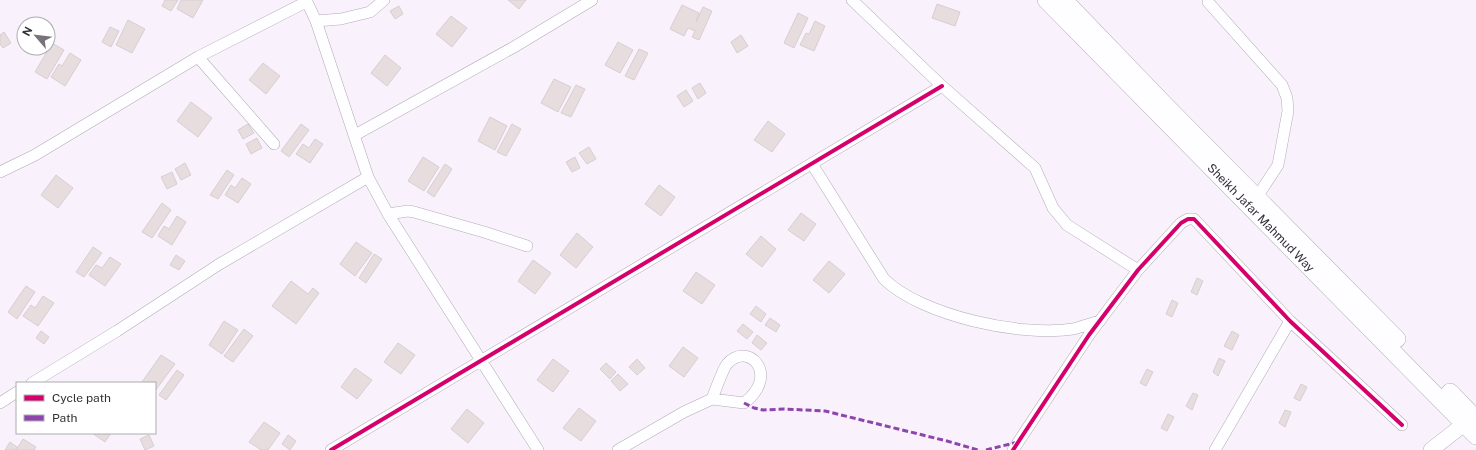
<svg xmlns="http://www.w3.org/2000/svg" width="1476" height="450" font-family="'Public Sans',sans-serif">
<style>
.building{fill:#e7dcde;stroke:#d6cfd2}
.lines{fill:none;stroke-linecap:round;stroke-linejoin:round}
.street-casing{stroke:#b1acb3;stroke-width:12}
.secondary-casing{stroke:#b1acb3;stroke-width:16}
.primary-casing{stroke:#b1acb3;stroke-width:18}
.street{stroke:#fefdff;stroke-width:11}
.secondary{stroke:#fefdff;stroke-width:15}
.primary{stroke:#fefdff;stroke-width:17}
.quiet{stroke:#8e44ad;stroke-width:3;stroke-dasharray:6 3;stroke-linecap:butt}
.cycleway-casing{stroke:#fff;stroke-width:6}
.cycleway{stroke:#d6006c;stroke-width:4}
.labels{text-anchor:middle;dominant-baseline:central;stroke-width:3;stroke-linejoin:round;paint-order:stroke}
.street-label{font-size:12px;fill:#332f35;stroke:#fff}
</style>
<rect width="100%" height="100%" fill="#f9f2fc"/>
<path class="building" d="M165,0h13l-7,11 -9,-5z
M181,0h22l-10,18 -16,-9z
M508,0h18l-7,9z
M937,4l23,8 -5,14 -23,-8z
M682,5l17,8 -3,9 7,-15 9,4 -13,29 -7,-3 3,-6 -7,-3 -4,8 -14,-7z
M399,6l4,8 -8,5 -5,-8z
M798,13l10,5 -14,30 -10,-5z
M451,16l16,12 -15,19 -16,-13z
M128,20l17,9 -13,24 -16,-8z
M815,21l10,5 -11,25 -14,-6 6,-12 3,1z
M110,27l9,4 -8,16 -9,-5z
M4,32l7,11 -8,5 -3,-4v-9z
M741,35l7,11 -11,7 -6,-11z
M618,42l15,8 -13,23 -15,-8z
M52,43l12,7 -17,29 -12,-7z
M639,49l9,4 -14,27 -9,-4z
M70,53l11,7 -16,26 -14,-9 8,-13 3,2z
M385,55l16,13 -14,18 -16,-13z
M263,63l17,13 -14,18 -17,-14z
M554,79l17,8 -13,25 -17,-9z
M700,83l6,10 -8,6 -6,-11z
M576,85l9,4 -14,28 -10,-4z
M686,90l7,11 -9,6 -7,-11z
M191,102l21,16 -14,19 -21,-16z
M490,117l17,9 -12,24 -17,-9z
M768,121l17,13 -13,18 -18,-12z
M248,124l6,9 -11,6 -5,-9z
M301,124l8,6 -20,27 -8,-6z
M512,124l9,5 -15,27 -9,-4z
M257,138l5,10 -11,6 -5,-10z
M315,139l8,5 -13,19 -14,-9 7,-10 6,4z
M589,147l7,12 -9,5 -8,-11z
M423,157l16,10 -15,24 -16,-10z
M575,157l5,11 -8,4 -6,-10z
M185,163l6,12 -10,5 -6,-11z
M445,164l7,5 -18,28 -7,-5z
M227,170l7,5 -16,24 -8,-4z
M172,172l5,12 -10,5 -6,-12z
M56,175l17,13 -15,20 -17,-13z
M242,178l9,6 -13,19 -13,-8 6,-10 4,3z
M659,185l16,12 -14,19 -16,-12z
M162,203l9,7 -19,28 -10,-6z
M801,213l15,11 -12,17 -16,-11z
M177,216l9,6 -14,23 -14,-9 6,-10 5,3z
M577,233l16,14 -17,21 -16,-13z
M761,236l15,13 -14,18 -16,-13z
M356,242l16,11 -17,23 -15,-12z
M93,247l9,6 -18,24 -8,-5z
M374,254l8,5 -16,24 -7,-5z
M176,255l9,6 -6,9 -9,-5z
M110,257l11,7 -16,22 -16,-11 7,-10 6,3z
M533,260l18,13 -16,21 -17,-13z
M829,261l16,13 -16,19 -16,-13z
M696,272l19,13 -13,19 -19,-13z
M1197,278l6,3 -6,14 -6,-3z
M291,281l17,13 5,-6 6,5 -23,31 -24,-18z
M26,286l9,6 -18,27 -9,-7z
M43,296l11,7 -16,23 -15,-10 8,-11 4,3z
M1172,300l6,3 -6,14 -6,-3z
M756,306l10,8 -5,8 -11,-8z
M770,318l10,7 -4,7 -11,-7z
M224,321l14,9 -16,24 -13,-9z
M743,324l10,8 -6,7 -10,-8z
M244,329l9,7 -20,26 -9,-6z
M41,331l8,6 -5,7 -8,-6z
M1232,331l7,4 -7,15 -8,-4z
M757,335l10,8 -6,7 -9,-7z
M398,343l17,12 -14,19 -17,-12z
M683,347l15,11 -14,19 -15,-11z
M161,355l14,9 -20,27v-8h-11l-2,-1z
M1219,358l6,3 -7,15 -5,-4z
M553,359l16,12 -16,21 -16,-12z
M637,359l8,9 -8,7 -8,-8z
M606,363l10,9 -6,7 -10,-10z
M355,368l17,12 -15,19 -16,-12z
M1147,369l6,3 -7,14 -6,-3z
M177,370l7,5 -18,25 -7,-5z
M618,374l10,10 -8,7 -9,-10z
M1301,384l6,3 -7,14 -6,-3z
M1193,393l5,2 -6,15 -6,-4z
M579,408l17,13 -15,20 -18,-13z
M467,409l17,14 -16,20 -17,-14z
M1285,410l6,2 -6,15 -6,-4z
M1168,414l6,3 -7,14 -6,-3z
M264,422l16,11 -12,17h-7l-12,-8z
M92,433h19l-6,9z
M149,435l5,11 -9,4 -5,-11z
M288,435l8,6 -6,9 -8,-6z
M23,439l13,8 -2,3h-18z
M10,442l7,5 -2,3h-10z"/>
<g class="lines">
<defs>
<path id="street" d="M306,0l10,21 52,156 20,37 150,236
M852,0l90,86 93,82 18,40 14,17 71,45
M1208,2l74,83 5,13 1,13 -10,54 -21,32
M316,21l25,-2 29,-7 14,-12
M198,57l76,87
M355,135l159,-88 78,-47
M812,164l72,115c38,37 137,58 189,50 9,-2 18,-6 27,-8
M0,172l35,-17 163,-98 108,-55
M388,214l20,-3 6,1 70,20 43,14
M32,383l85,-52 101,-66 150,-88
M0,403l17,-11
M331,450l611,-364
M618,450l66,-38 28,-13 32,4c37,-28 4,-63 -17,-39 -4,5 -12,27 -15,35
M1013,450l76,-115 49,-65 43,-47 7,-4h6l96,102 112,104
M1215,450l75,-129"/>
<path id="secondary" d="M1431,450l33,-26"/>
<g id="primary">
<path id="s1" d="M1046,0l430,436"/>
<path d="M1064,0l104,108 229,231"/>
<path d="M1450,392l26,27"/>
</g>
</defs>
<use href="#street" class="street-casing"/>
<use href="#secondary" class="secondary-casing"/>
<use href="#primary" class="primary-casing"/>
<use href="#street" class="street"/>
<use href="#secondary" class="secondary"/>
<use href="#primary" class="primary"/>
<path class="quiet" d="M744,403l10,5 9,2 21,-1 41,2 122,30 31,9
M986,450l32,-8"/>
<defs>
<path id="cycleway" d="M331,450l611,-364
M1013,450l76,-115 49,-65 43,-47 7,-4h6l96,102 112,104"/>
</defs>
<use href="#cycleway" class="cycleway-casing"/>
<use href="#cycleway" class="cycleway"/>
</g>
<g class="labels">
<g class="street-label">
<text stroke="none"><textPath href="#s1" startOffset="306">Sheikh Jafar Mahmud Way</textPath></text>
</g>
</g>
<rect x="16" y="382" width="140" height="52" fill="#ffffff" stroke="#adacae"/>
<rect x="24" y="395" width="20" height="6" fill="#d6006c" stroke="#adacae"/>
<text x="52" y="402" font-size="12" fill="#332f35">Cycle path</text>
<rect x="24" y="415" width="20" height="6" fill="#8e44ad" stroke="#adacae"/>
<text x="52" y="422" font-size="12" fill="#332f35">Path</text>
<g transform="translate(36 36) rotate(298)"><circle r="19" fill="#ffffff" stroke="#adacae"/>
<path d="M0-3L7 15L0 10L-7 15Z" fill="#78737b"/>
<text y="-6" font-size="11" font-weight="bold" text-anchor="middle" fill="#332f35">N</text>
</g>
</svg>
